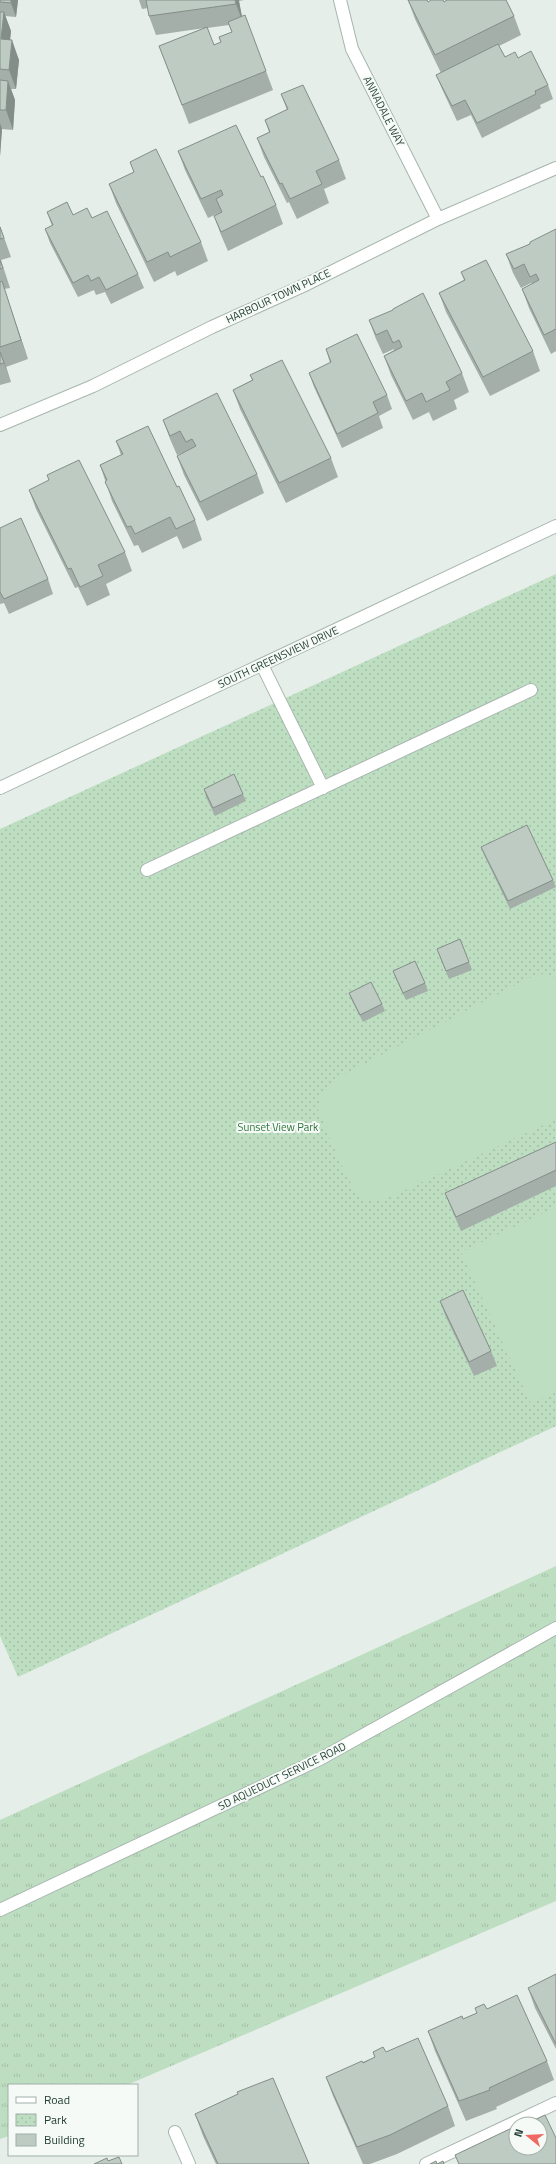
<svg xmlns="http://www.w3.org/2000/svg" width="556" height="2164" font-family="'Titillium Web',sans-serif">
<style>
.grass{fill:url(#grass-tufts)}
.park{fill:url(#park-dots)}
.pitch{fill:#bedec1}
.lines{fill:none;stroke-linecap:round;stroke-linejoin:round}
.minor-casing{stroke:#a7b6ae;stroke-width:14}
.minor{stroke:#fff;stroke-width:12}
.wall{fill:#a3afa8;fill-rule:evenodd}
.shaded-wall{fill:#848e88}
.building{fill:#bdcbc3;stroke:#848e88}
.labels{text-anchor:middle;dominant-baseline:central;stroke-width:4;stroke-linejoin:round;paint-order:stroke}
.street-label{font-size:11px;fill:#243f33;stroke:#f5faf7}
.park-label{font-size:11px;fill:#2f753d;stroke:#f5faf7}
</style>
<defs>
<pattern id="grass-tufts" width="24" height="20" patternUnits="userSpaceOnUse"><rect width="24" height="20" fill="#bedec1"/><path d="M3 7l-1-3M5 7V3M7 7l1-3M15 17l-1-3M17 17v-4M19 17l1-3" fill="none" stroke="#a3c0a6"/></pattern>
<pattern id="park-dots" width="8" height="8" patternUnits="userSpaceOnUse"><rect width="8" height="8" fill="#bedec1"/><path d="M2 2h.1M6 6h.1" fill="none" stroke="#a3c0a6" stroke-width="1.8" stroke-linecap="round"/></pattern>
</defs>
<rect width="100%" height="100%" fill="#e5eee8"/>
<path class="grass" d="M556,1566v335l-429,184h-118v51l-9,3v-319z"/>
<path class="park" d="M556,574v852l-538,251 -18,-41v-807z"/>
<path class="pitch" d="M543,974l13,4v141l-166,78c-9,3 -19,6 -27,1 -15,-9 -37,-71 -45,-89 3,-18 9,-22 23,-33l188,-98z
M556,1207v185l-25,12 -70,-152z"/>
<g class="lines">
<defs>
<path id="minor" d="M340,0l12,49 86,170
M0,425l93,-39 119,-59 95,-43 131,-65 118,-51
M262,665l61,123
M0,788l556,-262
M147,870l384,-180
M0,1910l320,-151 236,-131
M175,2132l14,32
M426,2164l130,-61"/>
</defs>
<use href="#minor" class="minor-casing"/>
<use href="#minor" class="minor"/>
</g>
<path class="wall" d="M0,0h18l-2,17 -11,-1 6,15 -1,9 9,20 -3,29h-5l4,11 -2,30 -11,-1 -2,27z
M139,0h105l-5,1 3,15 24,55 7,19 -84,34 -30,-78 46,-18 -49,7 -7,-19 -1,-8 -6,1zM229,25l3,7 -13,5 2,6 -7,2 -7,-17z
M408,0l20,2h16l2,-2h60l8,16 7,19 -22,11 6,11 13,1 30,27 5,14 -13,6 1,3 -59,30 -11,-23 -14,6 -15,-32 -6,-14 5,-2 -26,-54z
M281,94l58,66 7,19 -22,10 5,14 -32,16 -8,-17 -2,1 -23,-46 -7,-19 12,-6 -4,-12 22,-10z
M178,151l83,26 15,28 7,19 -55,27 -7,-16 -7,-19 7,-4 -13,6 -23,-48z
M130,162l71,80 7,19 -31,15 -2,-5 -21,11 -38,-79 -7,-19 25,-12z
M47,212l26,3 19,3 46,56 6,14 -33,16 -6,-12 -9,3 -2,-5 -16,7 -28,-54 -5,-14 7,-3z
M0,226l11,31 -10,3 9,28 -6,1 24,70 -22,8 5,15 -11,3z
M556,229v122l-5,3 -22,-46 -7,-19 10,-5 -1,-1 -10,5 -8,-15 -7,-19 24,-10z
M461,272l72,79 7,20 -50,25 -44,-84 -7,-19 25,-13z
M369,320l93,53 7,19 -15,8 3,9 -24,12 -4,-9 -16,8 -22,-45 -7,-19 10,-6v-1l-11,5 -7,-15z
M326,349l61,46 5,14 -13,7 4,12 -41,20 -28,-61 -5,-14 21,-10z
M250,375l81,83 7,19 -52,26 -46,-94 -7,-19 19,-10z
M163,420l94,54 7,19 -57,28 -23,-46 -7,-19 10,-5 -10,4 -7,-16z
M116,441l61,46 18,33 7,20 -19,9 -6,-13 -35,17 -4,-8 -4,1 -22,-45 -12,-36 21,-10z
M29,490l96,62 7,19 -26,13 4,11 -23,11 -9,-19 -3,1 -39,-79z
M0,528l48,51 5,15 -44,20 -5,-11 -4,1z
M204,789l39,5 3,7 -31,15 -9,-19z
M481,847l72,33 3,7 -46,22 -26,-54z
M437,949l32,13 3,8 -23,9z
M393,971l32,12 3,8 -22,9 -10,-21z
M349,993l33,11 3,7 -22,11 -11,-21z
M556,1142v44l-95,45 -10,-23 -6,-15z
M440,1301l51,50 6,15 -23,10 -29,-61z
M556,1974v75l-21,-41 -7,-20z
M487,2009l60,52 7,19 -58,27 1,2 -31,12 -31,-70 -7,-20 35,-12z
M373,2052h13l62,54 7,20 -58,28 -27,10h-7l-30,-68 -7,-19 49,-20z
M195,2114l114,50h-93l-13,-28z"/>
<path class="shaded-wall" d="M11,0h7l-2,17 -5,-14z
M235,0h4v1l4,22 -7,-19z
M4,12l7,19 -3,28 -7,-20z
M12,40l7,20 -3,29 -7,-19z
M8,81l7,19 -2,30 -7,-20z
M0,123l2,6 -2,27z
M2,281l6,19 20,59 -7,-19z
M0,351l6,16 5,15 -7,-19z"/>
<path class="building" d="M0,0h11v3l-11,-1z
M146,0h89l1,4 -87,12z
M408,0h19l1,2 3,-2h12l1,2 3,-2h59l8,16 -79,39z
M0,12h4l-3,27 11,1 -3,30 -9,-1z
M245,15l21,56 -84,34 -23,-59 48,-19 7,18 7,-3 -2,-5 13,-5 -4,-10z
M498,44l7,13 10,-5 3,6 13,-7 17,34 -13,6 1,3 -59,29 -12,-23 -13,6 -16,-31z
M0,80l8,1 -2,29h-6z
M303,85l36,75 -23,11 6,13 -32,15 -8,-16 -2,1 -23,-46 13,-6 -5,-12 23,-11 -7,-15z
M236,125l25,52 2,-1 13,29 -55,27 -7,-16 8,-4 -6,-13 7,-4 -2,-5 -20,9 -23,-48z
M156,149l45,93 -31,15 -2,-5 -21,10 -38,-78 25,-12 -4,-10z
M67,202l6,13 14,-7 5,10 15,-7 31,63 -32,16 -7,-13 -8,4 -3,-6 -15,8 -28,-54 8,-4 -6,-13z
M0,227l4,11 -4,1z
M556,229v100l-12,6 -22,-46 17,-9 -3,-6 -6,3 -6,-13 -10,5 -8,-15 24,-10v-2z
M0,260l3,8 -3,1z
M486,260l47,91 -50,26 -44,-84 26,-13 -4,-8z
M2,281l19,59 -21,7v-65z
M423,293l39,80 -16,9 4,8 -24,12 -4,-9 -16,8 -22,-45 18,-9 -3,-7 -6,3 -6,-13 -11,5 -7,-15 24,-10v-1z
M357,334l30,61 -14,7 5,11 -41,21 -28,-61 22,-11 -5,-13z
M0,352l4,11 -4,1z
M282,360l49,98 -52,25 -46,-93 20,-10 -3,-5z
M217,393l40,81 -57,28 -23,-46 19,-10 -4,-7 -6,3 -6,-11 -10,5 -7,-16z
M148,426l29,61 2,-1 16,34 -19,9 -6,-12 -35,17 -4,-8 -4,1 -22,-45 2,-2 -7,-15 23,-11 -7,-13z
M79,460l46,92 -27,13 5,11 -23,11 -9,-19 -3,1 -39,-79 20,-10 -2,-5z
M21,518l27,61 -44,20 -4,-7v-64z
M234,774l9,20 -30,14 -9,-19z
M527,825l26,55 -45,21 -27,-54z
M460,939l9,23 -23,9 -9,-22z
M415,961l10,22 -22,10 -10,-22z
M371,982l11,22 -22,11 -11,-22z
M556,1142v28l-100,47 -11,-24z
M463,1290l28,61 -22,11 -29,-61z
M556,1974v70l-28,-56z
M517,1995l30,66 -58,27 1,2 -31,11 -31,-70 34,-15 1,3 14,-6 -2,-5 9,-4 3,5z
M418,2038l30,68 -58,29 -33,12 -31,-70 36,-16 1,2 12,-6 -2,-5 10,-5 3,5z
M273,2078l36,86h-91l-23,-50 43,-20 -1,-2z
M545,2115l11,23v26h-97l-4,-9 61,-29v22h24v-24h-21l9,-4 2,2z
M119,2157l3,7h-28l13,-6 1,3z
M436,2161l1,3h-7z
M443,2161l1,3h-7z"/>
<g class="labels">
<g class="street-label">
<text transform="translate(384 111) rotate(63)">ANNADALE WAY</text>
<text transform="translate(278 296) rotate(-25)">HARBOUR TOWN PLACE</text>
<text transform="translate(278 657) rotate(-25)">SOUTH GREENSVIEW DRIVE</text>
<text transform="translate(282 1776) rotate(-26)">SD AQUEDUCT SERVICE ROAD</text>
</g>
<g class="park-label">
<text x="278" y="1127">Sunset View Park</text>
</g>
</g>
<rect x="8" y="2084" width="130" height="72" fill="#f5faf7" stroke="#a1afa9"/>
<rect x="16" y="2097" width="20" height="6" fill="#ffffff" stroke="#a1afa9"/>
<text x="44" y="2104" font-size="12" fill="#243f33">Road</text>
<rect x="16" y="2114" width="20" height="12" fill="url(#park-dots)" stroke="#a1afa9"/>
<text x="44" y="2124" font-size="12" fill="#243f33">Park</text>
<rect x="16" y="2134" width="20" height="12" fill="#bdcbc3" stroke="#a1afa9"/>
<text x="44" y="2144" font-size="12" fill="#243f33">Building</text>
<g transform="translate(528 2136) rotate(288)"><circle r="19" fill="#f5faf7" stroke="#a1afa9"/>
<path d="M0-3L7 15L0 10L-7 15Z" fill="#ef6a62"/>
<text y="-6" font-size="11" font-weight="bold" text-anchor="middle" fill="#243f33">N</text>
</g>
</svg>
